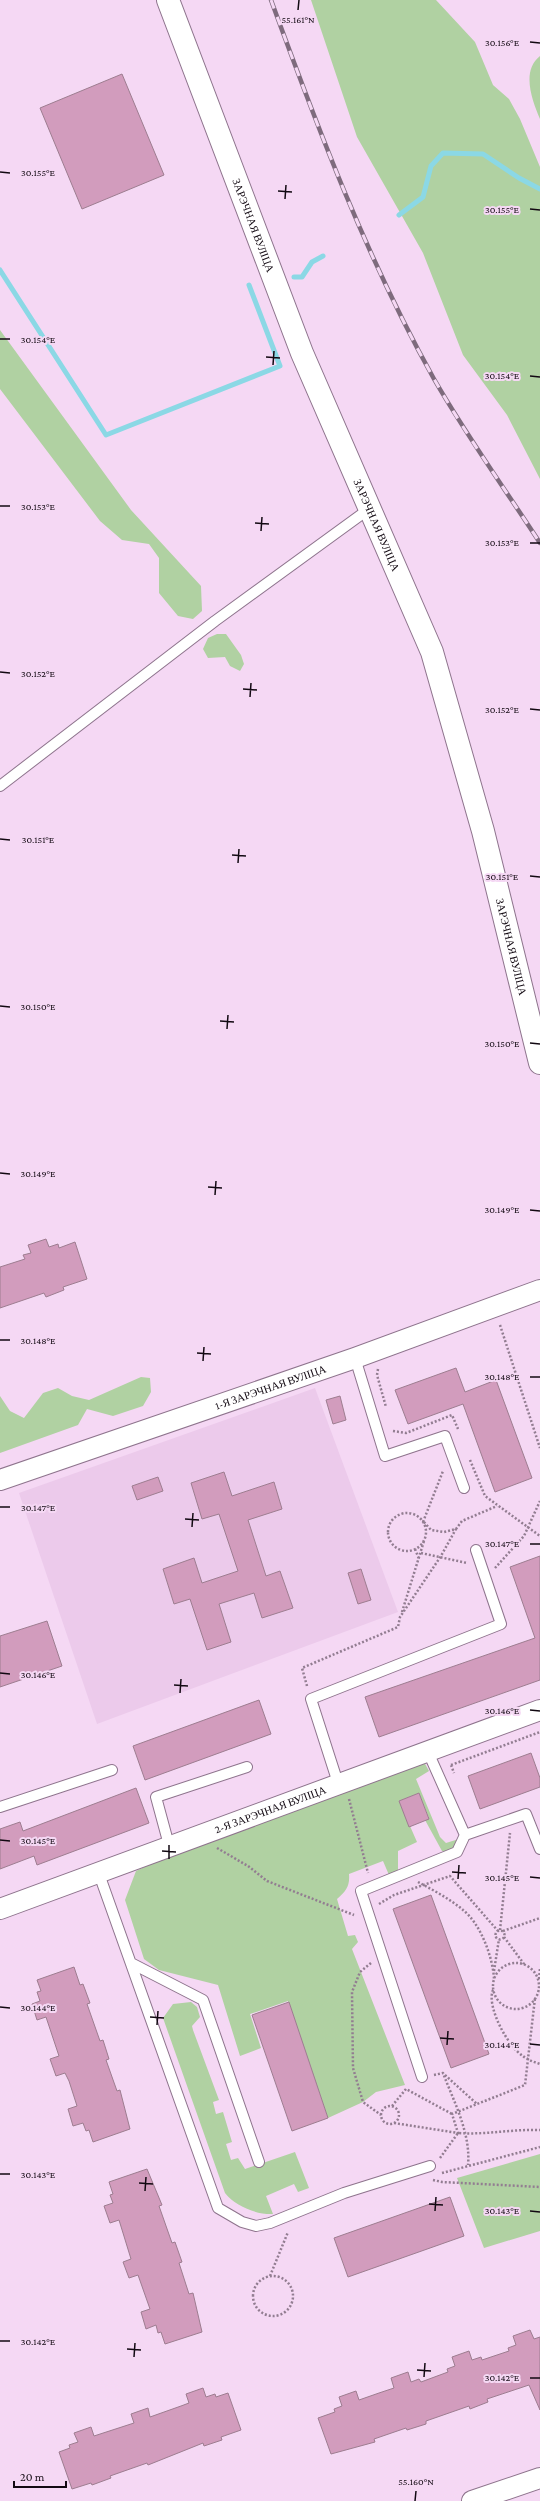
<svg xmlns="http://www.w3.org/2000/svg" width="540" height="2501" font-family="'Crimson Pro',serif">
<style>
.built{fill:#eccaeb}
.green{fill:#b0d1a2}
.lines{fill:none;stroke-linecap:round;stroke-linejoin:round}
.stream{stroke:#8bd8e5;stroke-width:5}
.building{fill:#d29cbd;stroke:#9d7d90}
.service-casing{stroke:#8e748d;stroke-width:12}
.minor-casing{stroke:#8e748d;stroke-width:22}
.tertiary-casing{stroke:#8e748d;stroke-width:24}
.path{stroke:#927d91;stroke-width:2.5;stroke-dasharray:2 2;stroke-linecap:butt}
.service{stroke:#fff;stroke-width:10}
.minor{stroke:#fff;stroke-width:20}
.tertiary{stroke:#fff;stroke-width:22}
.rail-casing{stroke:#7e6b7d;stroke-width:4.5}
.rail{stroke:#f5d8f4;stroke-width:3;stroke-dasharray:9;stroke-linecap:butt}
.ticks{fill:none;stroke:#120912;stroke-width:1.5}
.labels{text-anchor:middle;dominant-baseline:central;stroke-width:4;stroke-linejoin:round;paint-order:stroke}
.street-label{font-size:11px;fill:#120912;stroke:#f5d8f4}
.ticks-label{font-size:10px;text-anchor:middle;fill:#120912;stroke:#f5d8f4;stroke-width:4;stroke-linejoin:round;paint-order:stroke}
</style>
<rect width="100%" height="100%" fill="#f5d8f4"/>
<path class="built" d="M315,1388l83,224 -301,112 -78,-231z"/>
<path class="green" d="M311,0h125l39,42 18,43 16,14 11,20 20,48v312l-33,-64 -44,-60 -40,-102 -66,-116z
M540,56v63c-8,-19 -19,-48 0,-63z
M0,330l131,180 70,76 1,25 -9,8 -15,-3 -19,-23v-35l-10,-14 -27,-4 -22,-19 -100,-132z
M217,634h9l15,21 3,9 -4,7 -10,-5 -5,-9 -17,1 -5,-9 5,-11z
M141,1377l9,1 1,14 -8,14 -30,10 -26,-7 -9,16 -78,28v-57l10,15 14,7 19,-25 15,-5 14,8 17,4z
M424,1762l5,9 -13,8 24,58 6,6 16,-5 -5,8 -9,6 -6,-1 -17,-31 4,-2 -10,-25 -20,8 18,41 -19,9v23l-9,1 -6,-14 -34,13c1,12 -3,17 -12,25l11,37 7,-1 3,7 -6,7 53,136 -29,7 -13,10 -35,16 -40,-117 -38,13 11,34 -21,8 -22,-71 -59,-15 -15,-11 -19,-59 11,-29 21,-10z
M191,2002l6,5 3,10 -8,9 1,4 26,70 -6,2 3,12 7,-2 9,30 -6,2 5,16 7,-2 7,11 50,-17 14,36 -11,4 -4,-8 -28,12 7,18c-16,1 -38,-8 -48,-21l-62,-175 10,-14z
M540,2154v77l-56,17 -27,-70z"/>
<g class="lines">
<path class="stream" d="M399,215l24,-18 8,-31 12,-13 40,1 36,24 21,11
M0,270l106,165 174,-69 -31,-81
M294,277h8l10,-15 11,-6"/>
</g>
<path class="building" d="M122,74l42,101 -82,34 -42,-101z
M46,1239l3,8 9,-3 1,4 16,-6 12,37 -24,8 1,3 -18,7 -2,-4 -44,15v-41l25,-8 -2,-4 8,-2 -3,-8z
M456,1368l9,24 31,-12 36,98 -37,14 -32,-88 -55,20 -13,-34z
M340,1396l6,24 -13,4 -7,-24z
M224,1472l8,24 42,-14 8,27 -34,11 18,56 14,-5 13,37 -31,10 -8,-25 -35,11 12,38 -24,8 -17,-51 -16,5 -11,-35 31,-11 8,25 36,-12 -19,-57 -17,5 -11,-36z
M158,1477l5,14 -26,9 -5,-14z
M540,1556v124l-161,57 -14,-40 170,-59 -25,-71z
M361,1569l10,31 -13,4 -10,-31z
M47,1621l15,45 -62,21v-51z
M259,1700l12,34 -126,46 -12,-34z
M531,1753l9,25v9l-60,22 -12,-33z
M136,1788l13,35 -112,42 -3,-9 -34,13v-40l20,-7 3,9z
M419,1793l10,26 -20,8 -10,-26z
M431,1895l58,159 -38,14 -58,-159z
M74,1967l6,18 3,-1 7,19 -3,1 13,37 3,-1 6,19 -3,1 11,31 3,-1 10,39 -37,13 -4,-12 -3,1 -3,-8 -10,3 -5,-17 9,-3 -8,-25 -4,-8 -9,3 -6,-17 9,-3 -13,-39 -9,3 -5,-16 8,-3 -3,-9 4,-1 -4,-11z
M289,2002l39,116 -36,13 -40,-116z
M147,2169l15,36 -3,1 13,37 3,-1 7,20 -3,1 10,31 4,-1 9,39 -37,12 -4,-12 -3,1 -2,-8 -10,4 -5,-17 9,-3 -12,-34 -9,3 -6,-16 8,-3 -12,-39 -9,3 -6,-17 9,-3 -3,-8 3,-1 -4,-12z
M450,2197l14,39 -116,41 -14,-39z
M530,2330l4,9 6,-2v73l-11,-25 -42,14 1,3 -18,7 -1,-3 -43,15v3l-19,6 -1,-2 -32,11 1,3 -44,12 -13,-36 17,-6 -1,-3 8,-3 -3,-9 17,-6 3,9 20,-7 15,-5 -3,-10 17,-6 3,10 8,-3 2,3 27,-10 -1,-3 8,-3 -3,-9 17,-6 3,9 9,-3 1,3 27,-9 -1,-3 8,-3 -3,-9z
M203,2388l3,9 9,-3 1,3 12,-4 13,37 -20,7 1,3 -18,6 -1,-3 -55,22 -1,-2 -37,13 1,2 -19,7 -1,-2 -19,6 -13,-37 11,-4 -1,-3 9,-3 -4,-9 17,-6 3,9 40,-13 -3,-9 17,-6 2,9 31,-11 8,-3 -3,-9z"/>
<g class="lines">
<defs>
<path id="service" d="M0,786l215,-165 154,-112
M355,1358l30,98 60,-20 19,52
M338,1783l-27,-84 190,-75 -25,-74
M0,1807l112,-37
M465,1835l61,-21 14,35
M169,1845l-13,-48 91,-30
M99,1874l119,334 24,14 14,4 14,-3 74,-30 86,-27
M131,1963l72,37 56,162
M422,2077l-61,-186 96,-39 8,-17 -37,-83"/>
<g id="minor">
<path id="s1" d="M0,1480l355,-122 185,-68"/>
<path id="s2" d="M0,1909l540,-199"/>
<path d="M472,2501l68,-23"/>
</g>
<g id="tertiary">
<path id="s3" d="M168,0l134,353 130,299 51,179 57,232"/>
</g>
</defs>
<use href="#service" class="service-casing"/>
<use href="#minor" class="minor-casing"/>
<use href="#tertiary" class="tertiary-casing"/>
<path class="path" d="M500,1325l40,123
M378,1369l-1,6 9,32
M393,1431l13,2 46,-18 6,14
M470,1460l15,36 55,40
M388 1532a19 19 0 1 1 38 0a19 19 0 1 1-38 0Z
M423,1522l20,-51
M424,1522l7,8 13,2 12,-3 6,-8 35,-15
M415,1549l4,10
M421,1553l46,10
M495,1568l29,-32 16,-35
M402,1612l22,-71
M307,1686l-5,-18 96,-41 2,-10 41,-61 15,-27
M451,1765l3,8
M451,1765l89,-33
M349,1799l19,74
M217,1848l31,18 19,15 87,34
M418,1882c15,8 32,17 45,28 17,13 30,47 31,69
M379,1904l15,-9 56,-19 48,55
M500,1930l10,-97
M495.5 1935a4.5 4.5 0 1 1 9 0a4.5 4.5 0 1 1-9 0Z
M503,1931l37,-13
M504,1937l20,27
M493 1986a23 23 0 1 1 46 0a23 23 0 1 1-46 0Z
M371,1963l-11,9 -8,20 1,76 10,34 18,13
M494,1971l5,-32
M539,1979l1,-11
M493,1990c-7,16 15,57 30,66 5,4 11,6 17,8
M434,2075l9,-2c11,29 28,61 25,92
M445,2075l32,29
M392,2106l14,-17 46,25
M381 2115a9 9 0 1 1 18 0a9 9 0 1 1-18 0Z
M394,2123l64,10 -6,-19 73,-29 10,-87
M440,2158l18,-25c28,2 54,-4 82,-3
M442,2173l98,-26
M433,2180l9,2 98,5
M253 2296a20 20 0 1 1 40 0a20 20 0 1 1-40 0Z
M270,2276l18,-44"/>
<use href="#service" class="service"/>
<use href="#minor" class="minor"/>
<use href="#tertiary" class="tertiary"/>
<defs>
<path id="rail" d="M271,0c47,129 96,259 163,379 32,56 71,110 106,164"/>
</defs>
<use href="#rail" class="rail-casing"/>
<use href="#rail" class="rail"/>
</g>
<path class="ticks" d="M298,10l1,-10M530,42l10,1M0,172l10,1M278,191l14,1M285,199l1,-14M530,209l10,1M0,339h10M266,357l14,1M273,365l1,-14M530,376l10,1M0,506h10M255,523l14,1M261,531l1,-14M530,543h10M0,672l10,1M243,689l14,1M250,697l1,-14M530,709l10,1M0,839l10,1M232,855l14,1M238,863l1,-14M530,876l10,1M0,1006l10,1M220,1021l14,1M227,1029l1,-14M530,1043l10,1M0,1173l10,1M208,1187l14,1M215,1195l1,-14M530,1210l10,1M0,1340h10M197,1353l14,1M203,1361l1,-14M530,1377h10M0,1507h10M185,1519l14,1M192,1527l1,-14M530,1544h10M0,1673l10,1M174,1685l14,1M180,1693l1,-14M530,1710l10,1M0,1840l10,1M162,1851l14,1M169,1859v-14M452,1872l14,1M530,1877l10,1M458,1879l1,-14M0,2007l10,1M150,2017l14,1M157,2025l1,-14M440,2038l14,1M530,2044l10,1M447,2045l1,-14M0,2174h10M139,2183l14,1M145,2191l1,-14M429,2204l14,1M435,2211l1,-14M530,2211l10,1M0,2341h10M127,2349l14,1M134,2357l1,-14M417,2370l14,1M424,2377l1,-14M530,2378h10M415,2501l1,-10"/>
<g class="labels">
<g class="street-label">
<text stroke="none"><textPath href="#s3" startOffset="241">ЗАРЭЧНАЯ ВУЛІЦА</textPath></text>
<text stroke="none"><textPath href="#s3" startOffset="565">ЗАРЭЧНАЯ ВУЛІЦА</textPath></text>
<text stroke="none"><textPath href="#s3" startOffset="1009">ЗАРЭЧНАЯ ВУЛІЦА</textPath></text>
<text stroke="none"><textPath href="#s1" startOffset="286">1-Я ЗАРЭЧНАЯ ВУЛІЦА</textPath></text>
<text stroke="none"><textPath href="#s2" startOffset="288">2-Я ЗАРЭЧНАЯ ВУЛІЦА</textPath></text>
</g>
</g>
<g class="ticks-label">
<text x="298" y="23">55.161°N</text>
<text x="502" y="46">30.156°E</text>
<text x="38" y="176">30.155°E</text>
<text x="502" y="213">30.155°E</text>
<text x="38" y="343">30.154°E</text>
<text x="502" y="379">30.154°E</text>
<text x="38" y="510">30.153°E</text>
<text x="502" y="546">30.153°E</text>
<text x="38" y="677">30.152°E</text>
<text x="502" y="713">30.152°E</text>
<text x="38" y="843">30.151°E</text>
<text x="502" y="880">30.151°E</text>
<text x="38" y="1010">30.150°E</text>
<text x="502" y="1047">30.150°E</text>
<text x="38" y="1177">30.149°E</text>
<text x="502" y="1213">30.149°E</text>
<text x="38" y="1344">30.148°E</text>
<text x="502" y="1380">30.148°E</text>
<text x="38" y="1511">30.147°E</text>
<text x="502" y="1547">30.147°E</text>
<text x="38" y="1678">30.146°E</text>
<text x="502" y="1714">30.146°E</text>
<text x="38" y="1844">30.145°E</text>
<text x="502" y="1881">30.145°E</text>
<text x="38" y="2011">30.144°E</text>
<text x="502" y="2048">30.144°E</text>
<text x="38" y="2178">30.143°E</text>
<text x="502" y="2214">30.143°E</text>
<text x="38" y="2345">30.142°E</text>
<text x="502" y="2381">30.142°E</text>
<text x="416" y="2485">55.160°N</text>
</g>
<path d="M14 2481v6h52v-6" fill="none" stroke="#120912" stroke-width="2"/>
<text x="20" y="2481" font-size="12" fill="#120912" stroke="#f5d8f4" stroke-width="3" paint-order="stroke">20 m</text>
</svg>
